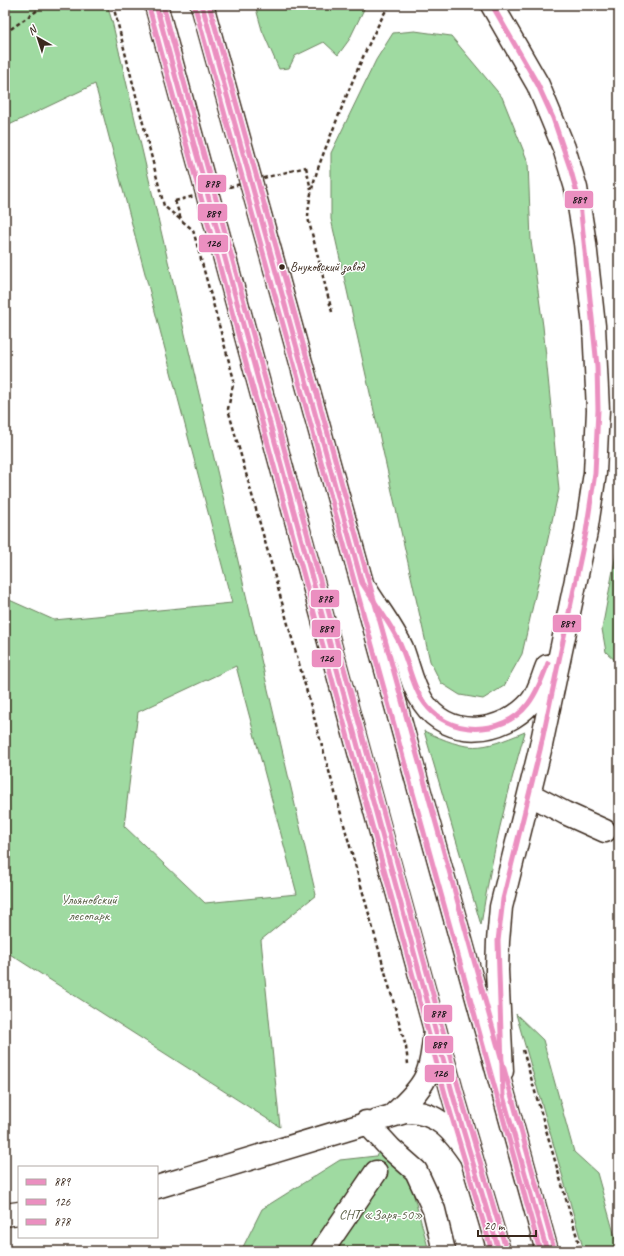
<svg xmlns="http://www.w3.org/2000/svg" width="624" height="1256" font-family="Caveat,sans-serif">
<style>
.green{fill:#9fdaa1;stroke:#6d8260;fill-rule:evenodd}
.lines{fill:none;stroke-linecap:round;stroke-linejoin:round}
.minor-casing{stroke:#3b2a1e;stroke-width:25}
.major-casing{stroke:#3b2a1e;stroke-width:25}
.path{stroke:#3b2a1e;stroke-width:2.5;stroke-dasharray:4 3;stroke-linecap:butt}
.minor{stroke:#fff;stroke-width:22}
.major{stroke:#fff;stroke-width:22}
.path-bridge{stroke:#3b2a1e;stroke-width:2.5;stroke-dasharray:4 3;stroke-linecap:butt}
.bus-1-casing{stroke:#fff;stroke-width:8}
.bus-2-casing{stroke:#fff;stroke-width:8}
.bus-3-casing{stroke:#fff;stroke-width:8}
.bus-1{stroke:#eb8fc0;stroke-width:5}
.bus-2{stroke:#eb8fc0;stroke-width:5}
.bus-3{stroke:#eb8fc0;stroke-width:5}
.bus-dot{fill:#3b2a1e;stroke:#fff;stroke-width:1.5}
.labels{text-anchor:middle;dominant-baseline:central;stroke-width:3;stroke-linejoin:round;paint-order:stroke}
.bus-label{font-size:13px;fill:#3b2a1e;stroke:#fff;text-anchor:start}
.park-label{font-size:14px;fill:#595f45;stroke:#fff}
.line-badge{stroke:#fff;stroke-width:1.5}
.pale-badge-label{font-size:11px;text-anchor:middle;font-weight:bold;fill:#111}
</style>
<rect width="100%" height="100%" fill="#fff"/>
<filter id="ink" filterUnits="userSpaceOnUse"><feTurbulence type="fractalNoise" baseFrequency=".025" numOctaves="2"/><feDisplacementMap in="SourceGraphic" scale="8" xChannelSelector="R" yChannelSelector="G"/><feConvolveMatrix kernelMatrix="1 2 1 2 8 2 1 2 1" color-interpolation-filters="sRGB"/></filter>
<g filter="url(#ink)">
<path class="green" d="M5,5h102l5,16 204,874 -55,45 19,187 -275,-176v-353l49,22 178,-17 -137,-519 -90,43zM236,666l61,228 -92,9 -81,-77 14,-114z
M255,5h111l-17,35 -11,15 -14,-13 -29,14 -6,12 -10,1 -17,-39z
M415,31l36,5 51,61 26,65 3,79 12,85 16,164 -37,164 -18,32 -21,13 -23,-4 -19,-12 -11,-22 -99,-442v-66l45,-93 17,-27z
M619,538v126l-13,-12 -4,-23z
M424,731c46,21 55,20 101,1 -19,66 -34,126 -44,193z
M516,1014l27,26 31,112 23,21 22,78h-35z
M379,1152l30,26 20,73h-188l21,-42 78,-49 36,-4z"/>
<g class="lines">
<defs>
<path id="minor" d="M492,5l46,80 26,63 12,40 9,55 9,83 4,84 -3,63 -9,59 -46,218 -39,157 -3,34 -1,29 5,101
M367,591c11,18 26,37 35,57 7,18 10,38 21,54 26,39 80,32 108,0 8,-10 11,-24 16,-36
M529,794l36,19 40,18
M394,1114c34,-31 36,-38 41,-84
M366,1122l25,27 25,22 18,39 10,41
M157,1187l248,-75c32,-2 49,20 66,45
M5,1215l14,-2
M322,1251l54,-79"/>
<path id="major" d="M156,5l233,857 65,237 45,152
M202,5l345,1246"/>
</defs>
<use href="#minor" class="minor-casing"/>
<use href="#major" class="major-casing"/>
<path class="path" d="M113,5l51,201 29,24 41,150 -6,29 178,638 2,17
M5,33l40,-28
M306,167l5,23
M175,201l6,18
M332,312l-24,-94c1,-34 16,-65 28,-96 16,-40 32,-80 53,-117
M523,1050l58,201"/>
<use href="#minor" class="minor"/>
<use href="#major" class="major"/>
<path class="path-bridge" d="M175,201l131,-34"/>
<defs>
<path id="bus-1" d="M156,5l298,1094 45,152
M202,5l160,578c12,19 26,37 36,57 8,15 11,32 18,48 13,31 42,45 74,39 37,-8 46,-33 58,-64
M492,5l46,80 15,33 18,53 9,33 17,162 1,44 -3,63 -9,59 -46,218 -37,149 -5,42 5,155 44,155"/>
<path id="bus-2" d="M149,7l298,1094 45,150
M195,7l345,1244"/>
<path id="bus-3" d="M163,5l298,1092 45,152
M209,5l345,1244"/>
</defs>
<use href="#bus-1" class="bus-1-casing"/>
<use href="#bus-2" class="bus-2-casing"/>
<use href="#bus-3" class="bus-3-casing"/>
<use href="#bus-1" class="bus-1"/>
<use href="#bus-2" class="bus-2"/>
<use href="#bus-3" class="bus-3"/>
</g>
</g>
<circle class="bus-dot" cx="282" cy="267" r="3.5"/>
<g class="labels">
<g class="bus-label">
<text x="290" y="267">Внуковский завод</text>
</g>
<g class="park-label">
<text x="89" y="899">Ульяновский<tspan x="89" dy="16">лесопарк</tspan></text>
<text x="381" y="1214">СНТ «Заря-50»</text>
</g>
</g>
<g class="line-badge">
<rect x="197" y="174" width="30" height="19" rx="4" fill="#eb8fc0"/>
<rect x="564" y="190" width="30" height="19" rx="4" fill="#eb8fc0"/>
<rect x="197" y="203" width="31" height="19" rx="4" fill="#eb8fc0"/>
<rect x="198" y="234" width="31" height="19" rx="4" fill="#eb8fc0"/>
<rect x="310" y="589" width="30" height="19" rx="4" fill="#eb8fc0"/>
<rect x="552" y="614" width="30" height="19" rx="4" fill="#eb8fc0"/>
<rect x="311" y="619" width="30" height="19" rx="4" fill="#eb8fc0"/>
<rect x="311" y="649" width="31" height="19" rx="4" fill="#eb8fc0"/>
<rect x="423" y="1004" width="30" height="19" rx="4" fill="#eb8fc0"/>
<rect x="424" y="1035" width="30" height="19" rx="4" fill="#eb8fc0"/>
<rect x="424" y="1064" width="31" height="19" rx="4" fill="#eb8fc0"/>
</g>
<g class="pale-badge-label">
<text x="212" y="187">878</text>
<text x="579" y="203">889</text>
<text x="213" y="217">889</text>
<text x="213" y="247">126</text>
<text x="325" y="602">878</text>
<text x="567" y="627">889</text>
<text x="326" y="632">889</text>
<text x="326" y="662">126</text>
<text x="438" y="1017">878</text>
<text x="439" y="1048">889</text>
<text x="440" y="1077">126</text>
</g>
<rect width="624" height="1256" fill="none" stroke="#fff" stroke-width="20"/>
<rect x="10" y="10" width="604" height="1236" fill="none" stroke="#3b2a1e" stroke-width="1.5" filter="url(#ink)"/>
<rect x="18" y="1166" width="140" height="72" fill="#ffffff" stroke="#b1aaa5"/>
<rect x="26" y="1179" width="20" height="6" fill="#eb8fc0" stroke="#b1aaa5"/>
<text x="54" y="1186" font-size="12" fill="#3b2a1e">889</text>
<rect x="26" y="1199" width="20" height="6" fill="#eb8fc0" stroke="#b1aaa5"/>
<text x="54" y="1206" font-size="12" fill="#3b2a1e">126</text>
<rect x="26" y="1219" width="20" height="6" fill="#eb8fc0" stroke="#b1aaa5"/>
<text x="54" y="1226" font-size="12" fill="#3b2a1e">878</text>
<g transform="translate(38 38) rotate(321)" stroke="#ffffff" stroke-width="3" paint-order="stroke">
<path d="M0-3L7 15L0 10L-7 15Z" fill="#3b2a1e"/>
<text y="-6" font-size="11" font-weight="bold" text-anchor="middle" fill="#3b2a1e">N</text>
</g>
<path d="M478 1230v6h58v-6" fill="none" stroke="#3b2a1e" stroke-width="2"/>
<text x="484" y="1230" font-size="12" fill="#3b2a1e" stroke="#ffffff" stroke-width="3" paint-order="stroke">20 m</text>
</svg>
